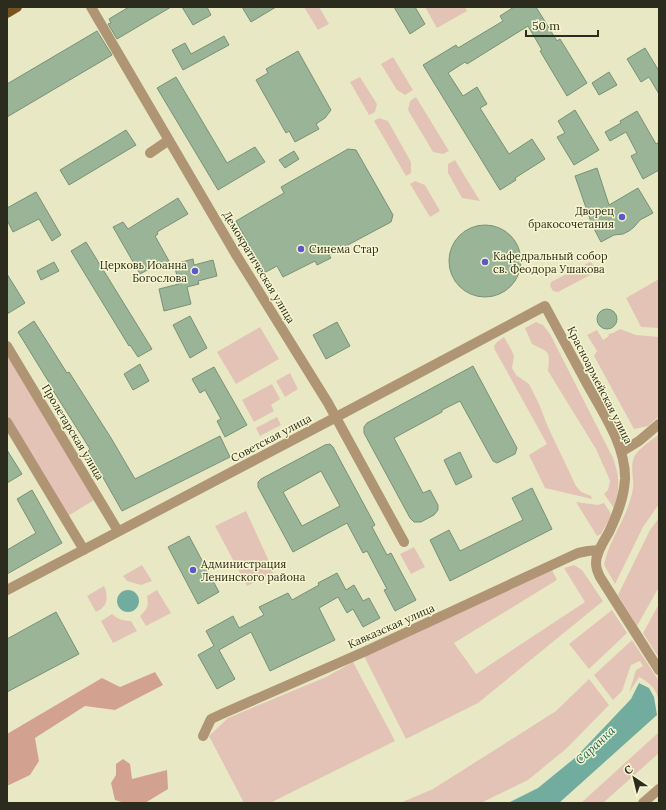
<svg xmlns="http://www.w3.org/2000/svg" width="666" height="810" font-family="Lora,serif">
<style>
.green{fill:#e4c3b7}
.forest{fill:#d3a190}
.water{fill:#72ac9e}
.building{fill:#9ab497;stroke:#789176;fill-rule:evenodd}
.lines{fill:none;stroke-linecap:round;stroke-linejoin:round}
.minor{stroke:#af9573;stroke-width:10}
.major{stroke:#78531d;stroke-width:10}
.poi-dot{fill:#5b57cf;stroke:#f6f6d1;stroke-width:1.5}
.labels{text-anchor:middle;dominant-baseline:central;stroke-width:3;stroke-linejoin:round;paint-order:stroke}
.poi-label{font-size:11px;fill:#2c2c1e;stroke:#f6f6d1;text-anchor:start}
.street-label{font-size:11px;fill:#2c2c1e;stroke:#f6f6d1}
.water-label{font-size:12px;font-style:italic;fill:#1a6657;stroke:#f6f6d1}
</style>
<rect width="100%" height="100%" fill="#e8e9c4"/>
<path class="green" d="M304,7h15l10,17 -11,6z
M425,7h40l2,4 -30,17z
M393,57l20,33 -8,5 -8,-5 -16,-26z
M360,77l17,27 -2,8 -6,3 -19,-33z
M416,97l33,54 -6,3 -10,-2 -25,-42 2,-9z
M379,118l9,3 23,41v11l-5,3 -32,-55z
M455,160l25,41 -18,-3 -14,-25v-9z
M415,181l10,4 15,26 -10,6 -20,-33z
M590,262l2,1 3,5 -1,5 -36,19 -5,-1 -3,-5 1,-4z
M659,279v49l-18,-1 -15,-29z
M536,322l7,3 7,9 63,124c7,20 7,30 1,50l-10,-14 4,-4 2,-9 -2,-5 -12,-27 -48,-78c2,-21 2,-18 -16,-27l-7,-16z
M260,327l19,32 -43,25 -19,-32z
M620,329l16,6 23,2v79l-11,10 -14,3 -40,-73 3,-5 -10,-16 10,-5 6,10 6,-4 -1,-2 5,-1z
M504,337l8,14 2,5 -2,12 4,7 13,9 10,20 9,23 28,59 5,6 10,4 1,3 -47,-11 -16,-33 18,-11 -52,-94 -1,-4 3,-4z
M7,355l87,145 -26,16 -61,-101z
M290,373l8,16 -13,8 -9,-16z
M272,384l8,15 -9,6 3,6 -20,11 -12,-22z
M277,417l4,8 -21,11 -4,-8z
M659,434v70l-16,23 -28,57 -11,-19c5,-27 25,-49 29,-77 1,-10 -3,-21 1,-31 4,-8 18,-17 25,-23z
M576,502l22,3 6,-2 6,9 1,4 -10,18 -4,2z
M246,511l28,61 -27,14 -32,-60z
M659,518v69l-22,39 -19,-31 32,-65z
M414,547l11,20 -14,7 -11,-20z
M142,565l10,16 -11,4 -14,-4 -4,-5z
M574,565l8,5 21,31 -125,102 -72,36 -42,-83 188,-86 5,10 -103,63 22,31 109,-72 -21,-34z
M104,586c3,6 4,15 0,20 -2,3 -6,5 -8,6l-9,-16z
M157,590l14,23 -25,13 -6,-10c7,-7 9,-10 7,-20z
M659,604v54l-16,-25z
M612,610l15,23 -38,36 -20,-25z
M112,614c6,5 11,7 19,7l6,10 -24,12 -12,-22z
M632,640l27,41v20c-4,-14 -8,-17 -20,-24l-10,16 7,-23 7,-4 -3,-5 -9,4 -9,26 -9,9 -19,-25z
M353,662l42,79 -125,62h-26l-35,-67 19,-18 98,-41z
M589,679l20,26 -42,43 -39,32 -47,23h-81l33,-14 123,-78z
M659,732v21l-56,50h-22z"/>
<path class="forest" d="M155,672l8,13 -48,25 -30,-4 -50,32 4,23 -9,14 -23,11v-52l95,-56 18,9z
M123,759l7,5 2,15 35,-9 1,19 -23,14h-20l-10,-3 -4,-17 5,-8v-11z"/>
<path class="water" d="M117 601a11 11 0 1 1 22 0a11 11 0 1 1-22 0Z
M639,683l10,5 5,9 3,18 -98,88h-51l30,-15 38,-31 55,-58z"/>
<path class="building" d="M129,7h42l-54,32 -9,-15 3,-1 -2,-4z
M182,7h25l4,8 -18,10z
M242,7h34l-25,15z
M394,7h21l10,17 -15,10z
M514,7h22l21,34 3,-2 27,44 -20,13 -27,-45 2,-1 -14,-24 -61,38 -2,-2 -17,11 15,23 14,-9 10,17 -7,4 29,46 23,-15 13,20 -30,19 1,2 -16,10 -77,-125 33,-20 2,3 45,-27 -3,-5z
M97,31l15,24 -105,62v-33z
M224,36l5,9 -46,25 -11,-20 13,-7 6,11z
M645,48l14,23v23l-10,-17 -8,5 -14,-23z
M298,51l33,59 -6,8 -9,6 3,5 -24,13 -6,-11 -3,2 -30,-53 12,-7 -2,-4z
M609,72l8,13 -18,10 -7,-12z
M176,77l51,86 28,-16 10,15 -47,28 -61,-102z
M575,110l24,40 -25,15 -17,-28 8,-4 -7,-12z
M637,111l19,33 3,-2v28l-16,9 -12,-23 6,-3 -11,-21 -16,9 -5,-9 16,-9 -1,-2z
M126,130l10,15 -67,40 -9,-15z
M348,149l8,1 37,65 -2,7 -62,33 2,3 -14,7 -2,-4 -32,16 -6,-11 -13,7 -28,-52 48,-28 -3,-6z
M294,151l5,8 -14,9 -6,-8z
M597,168l12,37 29,-17 15,25 -13,7 -6,7 -5,4 -6,3 -9,1 -13,7 -9,-17 -17,-49z
M36,192l25,43 -9,6 -13,-22 -26,13 -6,-12v-12z
M178,198l10,16 -31,18 1,2 -3,2 14,25 -11,6 -1,-2 -17,9 -27,-47 10,-5 5,7z
M449 261a36 36 0 1 1 72 0a36 36 0 1 1-72 0Z
M86,242l66,107 -14,8 -8,-12 -1,1 -58,-95z
M193,259l1,6 19,-5 4,16 -19,5 1,3 -12,3 4,17 -27,7 -5,-22 20,-5 -5,-20z
M54,262l5,9 -18,9 -4,-9z
M7,274l18,29 -18,11z
M597 319a10 10 0 1 1 20 0a10 10 0 1 1-20 0Z
M190,316l17,32 -17,10 -17,-33z
M34,321l33,52 2,-1 42,66 24,41 85,-43 10,21 -108,54 -34,-60 2,-2 -41,-65h1l-32,-52z
M337,322l13,24 -24,13 -13,-24z
M140,364l9,17 -16,9 -9,-16z
M473,366l44,82 -2,6 -18,9 -4,-2 -33,-60 -18,9v2l-48,26 29,55 7,-3 8,15v5l-4,5 -13,7h-7l-4,-4 -46,-85v-6l3,-4z
M214,367l33,58 -22,12 -8,-16 4,-2 -16,-29 -5,3 -8,-14z
M330,444l3,3 42,78 -3,2 15,28 4,-2 25,47 -21,11 -11,-21 3,-1 -20,-38 -4,2 -16,-30 -54,29 -35,-65v-5l3,-3 64,-34zM321,471l19,35 -38,20 -19,-34z
M7,450l15,24 -15,9z
M460,452l12,25 -16,8 -12,-25z
M532,488l20,41 -102,52 -20,-41 19,-10 11,21 63,-31 -11,-22z
M32,490l30,53 -55,31v-24l29,-17 -19,-34z
M189,536l30,56 -21,12 -30,-57z
M337,573l9,17 8,-5 9,16 6,-3 11,20 -17,9 -10,-18 -6,4 -9,-16 -19,11 16,32 -65,31 -19,-39 -32,18 16,29 -18,10 -19,-34 16,-9 -8,-15 27,-15 6,12 25,-13 -5,-8 29,-14 4,7 27,-15 -1,-2z
M56,612l23,42 -72,38v-53z"/>
<g class="lines">
<path class="minor" d="M91,7l144,246 93,150 76,139
M150,153l19,-13
M7,346l111,185
M7,422l77,128
M621,452l18,-11 20,-17
M7,590l318,-167 220,-117c14,26 28,52 42,78 16,29 39,62 38,95 -1,19 -8,36 -16,53 -5,9 -13,20 -13,31 0,5 2,10 4,14l59,93
M203,736l8,-17 13,-6 142,-62 212,-98 10,-2 11,-1
M643,803l16,-14"/>
<path class="major" d="M7,13l10,-6"/>
</g>
<g class="poi-dot">
<circle cx="622" cy="217" r="4"/>
<circle cx="301" cy="249" r="4"/>
<circle cx="485" cy="262" r="4"/>
<circle cx="195" cy="271" r="4"/>
<circle cx="193" cy="570" r="4"/>
</g>
<g class="labels">
<g class="poi-label">
<text x="614" y="211" text-anchor="end">Дворец<tspan x="614" dy="13">бракосочетания</tspan></text>
<text x="309" y="249">Синема Стар</text>
<text x="493" y="256">Кафедральный собор<tspan x="493" dy="13">св. Феодора Ушакова</tspan></text>
<text x="187" y="265" text-anchor="end">Церковь Иоанна<tspan x="187" dy="13">Богослова</tspan></text>
<text x="201" y="564">Администрация<tspan x="201" dy="13">Ленинского района</tspan></text>
</g>
<g class="street-label">
<text transform="translate(259 267) rotate(59)">Демократическая улица</text>
<text transform="translate(600 385) rotate(63)">Красноармейская улица</text>
<text transform="translate(73 432) rotate(59)">Пролетарская улица</text>
<text transform="translate(271 438) rotate(-28)">Советская улица</text>
<text transform="translate(391 626) rotate(-24)">Кавказская улица</text>
</g>
<g class="water-label">
<text transform="translate(595 745) rotate(-43)">Саранка</text>
</g>
</g>
<rect width="666" height="810" fill="none" stroke="#2c2c1e" stroke-width="16"/>
<g transform="translate(634 778) rotate(325)" stroke="#f6f6d1" stroke-width="3" paint-order="stroke">
<path d="M0-3L7 15L0 10L-7 15Z" fill="#2c2c1e"/>
<text y="-6" font-size="11" font-weight="bold" text-anchor="middle" fill="#2c2c1e">С</text>
</g>
<path d="M526 30v6h72v-6" fill="none" stroke="#2c2c1e" stroke-width="2"/>
<text x="532" y="30" font-size="12" fill="#2c2c1e" stroke="#f6f6d1" stroke-width="3" paint-order="stroke">50 m</text>
</svg>
